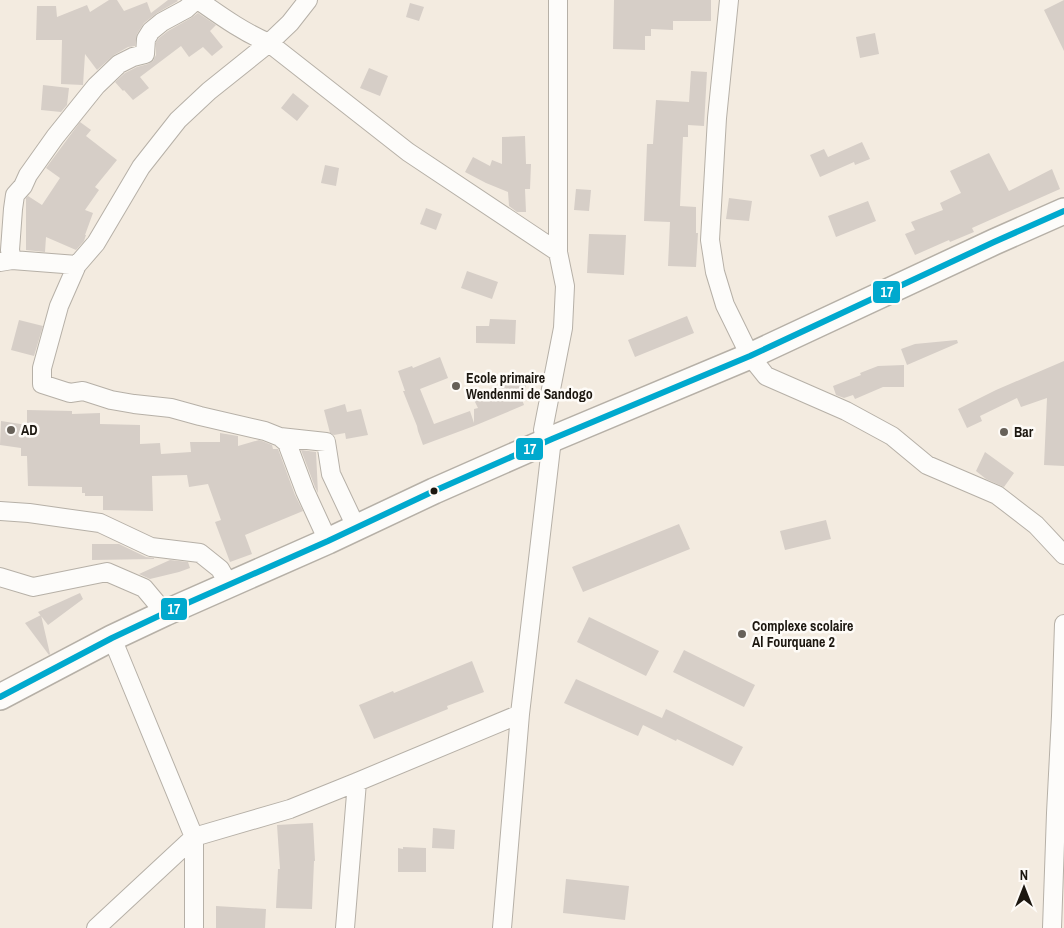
<svg xmlns="http://www.w3.org/2000/svg" width="1064" height="928" font-family="'Archivo Narrow',sans-serif">
<style>
.building{fill:#d6cec7}
.lines{fill:none;stroke-linecap:round;stroke-linejoin:round}
.street-casing{stroke:#b6b0a7;stroke-width:20}
.secondary-casing{stroke:#b6b0a7;stroke-width:28}
.street{stroke:#fdfcfa;stroke-width:18}
.secondary{stroke:#fdfcfa;stroke-width:25}
.bus-1-casing{stroke:#fefbf7;stroke-width:10}
.bus-1{stroke:#00a9ce;stroke-width:6}
.poi-dot{fill:#676159;stroke:#fefbf7;stroke-width:2}
.bus-dot{fill:#1c1710;stroke:#fefbf7;stroke-width:2}
.labels{text-anchor:middle;dominant-baseline:central;stroke-width:5;stroke-linejoin:round;paint-order:stroke}
.poi-label{font-size:14px;font-weight:bold;fill:#1c1710;stroke:#fefbf7;text-anchor:start}
.line-badge{stroke:#fefbf7;stroke-width:2}
.badge-label{font-size:14px;text-anchor:middle;font-weight:bold;fill:#fff}
</style>
<rect width="100%" height="100%" fill="#f3ebe0"/>
<path class="building" d="M109,0h8l7,11 23,-9 4,11 17,-13h9l1,1 -21,12 -13,10 -7,11 -2,12 -7,1 -14,8 -17,15 -12,-16 -2,31 -22,-1 1,-44h-26l1,-34h19l1,11 30,-12 3,7z
M614,0h97v21h-38v9l-22,-1v7h-6v14l-32,-1z
M1064,0v51l-20,-41z
M410,3l14,4 -5,14 -13,-4z
M198,13l18,12 -6,6 13,16 -11,9 -9,-9 -14,10 -8,-11 -41,31 9,11 -16,12 -9,-10 -1,1 -8,-9 10,-9 12,-6 11,-3 5,-3 3,-6v-13l3,-4 9,-7 23,-13z
M875,33l4,21 -19,4 -4,-21z
M369,68l19,8 -8,20 -20,-8z
M691,71l16,1 -3,54 -16,-1v12h-5l-3,69 16,1v26h2l-2,34 -28,-1 2,-44 -26,-1 3,-77h6l3,-44 33,2z
M43,85l26,3 -2,17 -6,7 -20,-2z
M293,93l16,13 -12,15 -16,-13z
M80,122l11,8 -5,6 31,24 -22,27 4,3 -14,20 8,3 -8,22h1l-2,6 -8,9 -30,-13 -1,15 -19,-2v-52l2,-2 14,9 18,-27 -14,-10z
M525,136l1,28h5l-1,25h-5l1,23h-9l-8,-6 -1,-14 -22,-9 -21,-11 8,-15 17,9 2,-6 10,4v-27z
M862,142l8,17 -15,6 -1,-3 -34,15 -10,-22 14,-6 4,8z
M989,153l20,38 43,-22 8,20 -88,39 2,4 -24,10 -1,-2 -34,15 -10,-21 10,-4 -4,-8 32,-12 -3,-7 21,-10 -11,-22z
M325,165l14,3 -3,18 -15,-3z
M576,189l15,1 -2,21 -15,-1z
M729,198l23,3 -3,20 -23,-2z
M868,201l8,20 -40,16 -8,-21z
M426,208l16,6 -6,16 -16,-6z
M589,234l37,1 -2,40 -37,-2z
M467,271l31,11 -6,17 -31,-11z
M687,316l7,17 -59,24 -7,-17z
M490,319l26,1 -1,24 -39,-1v-17h13z
M19,320l24,6 -9,30 -23,-6z
M957,340l1,3 -51,22 -6,-16 14,-5z
M440,357l8,21 -28,11 14,35 36,-13 4,12v-14l4,-1 -5,-10 53,-23v17l-6,2 4,11 -50,21 -51,19 -5,-14 -1,-5 -14,-35h2l-7,-20 14,-5 1,2z
M1064,361v105l-20,-1 3,-67 -26,9 -4,-9 -37,18 2,5 -15,7 -9,-19 38,-19z
M904,365v22h-21l-28,12 -2,-4 -9,3 -8,-3 -3,-9 28,-11 -1,-2 18,-7z
M345,404l2,8 14,-3 7,26 -22,4 -1,-6 -11,2 -4,-2 -6,-23z
M27,410l45,1v3l28,-1v11l40,1v19l20,-1 1,11 30,-2 -1,-10h30v-9l18,3v10l21,-6 3,1 10,4 1,4h5l17,46 8,16 -58,24 7,19 -22,8 -15,-40 6,-2 -13,-36 -19,3 -2,-12 -35,1 1,35 -50,-1v-14h-18v-3h-3v-6l-54,-1 -1,-30h-6v-8l-21,-3 1,-24 26,4z
M301,450l15,2 2,41 -3,-6z
M985,452l29,21 -10,14 -18,-8 -10,-8z
M826,520l5,19 -46,11 -5,-19z
M679,524l11,25 -107,43 -11,-25z
M92,544h27l27,13 8,1v1l-62,1z
M170,560l18,2 2,6 -11,4 -29,7 -11,-5z
M80,593l3,6 -35,26 -10,-13z
M41,615l9,39 -1,1 -24,-32z
M589,617l70,34 -13,25 -69,-34z
M684,650l71,35 -11,22 -71,-35z
M472,661l12,31 -37,14 1,3 -74,30 -15,-34 34,-14 1,2z
M576,679l86,39 4,-9 77,38 -10,19 -56,-27 -1,2 -33,-16 -5,11 -74,-33z
M313,823l2,38h-1l-2,48 -36,-1 2,-39h2l-3,-44z
M433,828l22,2 -1,19 -22,-1z
M403,847l23,1v24h-28v-24l5,1z
M566,879l63,7 -4,34 -62,-7z
M216,906l50,3 -1,19h-49z"/>
<g class="lines">
<defs>
<path id="street" d="M198,0c23,16 45,32 71,43l139,109 150,100
M308,0l-18,23 -21,20 -60,48 -31,29 -37,47 -45,76 -19,22 -18,41 -17,62v16l28,9 13,-2 28,9 23,4 37,4 29,8 65,15 15,6 7,6 18,48 23,50
M729,0l-12,118 -7,122 5,32 10,33 25,51 16,20 80,35 46,25 35,29 70,30 39,30 28,30
M12,260l-2,-10 3,-41 2,-14 8,-9 5,-11 27,-38 41,-51 23,-22 14,-7 12,-3 1,-15 5,-8 11,-9 24,-13 10,-9
M0,262l12,-2 65,5
M280,437l46,5 5,32 25,53
M0,511l29,2 71,10 51,24 49,6 20,16 9,16
M0,577l33,10 74,-15 37,16 21,25
M112,638l82,199 96,-28 67,-27 163,-68
M96,928l98,-91v91
M345,928l12,-146
M502,928l18,-214 32,-275 -9,-9 20,-102 2,-42 -7,-34v-252
M1052,928l4,-115 5,-97 3,-92"/>
<path id="secondary" d="M0,697l112,-59 53,-25 163,-72 106,-50 118,-52 198,-83 244,-114 70,-31"/>
</defs>
<use href="#street" class="street-casing"/>
<use href="#secondary" class="secondary-casing"/>
<use href="#street" class="street"/>
<use href="#secondary" class="secondary"/>
<defs>
<path id="bus-1" d="M0,697l112,-59 53,-25 163,-72 106,-50 118,-52 198,-83 244,-114 70,-31"/>
</defs>
<use href="#bus-1" class="bus-1-casing"/>
<use href="#bus-1" class="bus-1"/>
</g>
<g class="poi-dot">
<circle cx="456" cy="386" r="5"/>
<circle cx="11" cy="430" r="5"/>
<circle cx="1004" cy="432" r="5"/>
<circle cx="742" cy="634" r="5"/>
</g>
<circle class="bus-dot" cx="434" cy="491" r="4.5"/>
<g class="labels">
<g class="poi-label">
<text x="466" y="378">Ecole primaire<tspan x="466" dy="16">Wendenmi de Sandogo</tspan></text>
<text x="21" y="430">AD</text>
<text x="1014" y="432">Bar</text>
<text x="752" y="626">Complexe scolaire<tspan x="752" dy="16">Al Fourquane 2</tspan></text>
</g>
</g>
<g class="line-badge">
<rect x="872" y="280" width="29" height="24" rx="5" fill="#00a9ce"/>
<rect x="515" y="437" width="29" height="24" rx="5" fill="#00a9ce"/>
<rect x="160" y="597" width="28" height="24" rx="5" fill="#00a9ce"/>
</g>
<g class="badge-label">
<text x="887" y="297">17</text>
<text x="530" y="454">17</text>
<text x="174" y="614">17</text>
</g>
<g transform="translate(1024 888)" stroke="#fefbf7" stroke-width="4" paint-order="stroke">
<path d="M0-4L9 19L0 12L-9 19Z" fill="#1c1710"/>
<text y="-8" font-size="14" font-weight="bold" text-anchor="middle" fill="#1c1710">N</text>
</g>
</svg>
